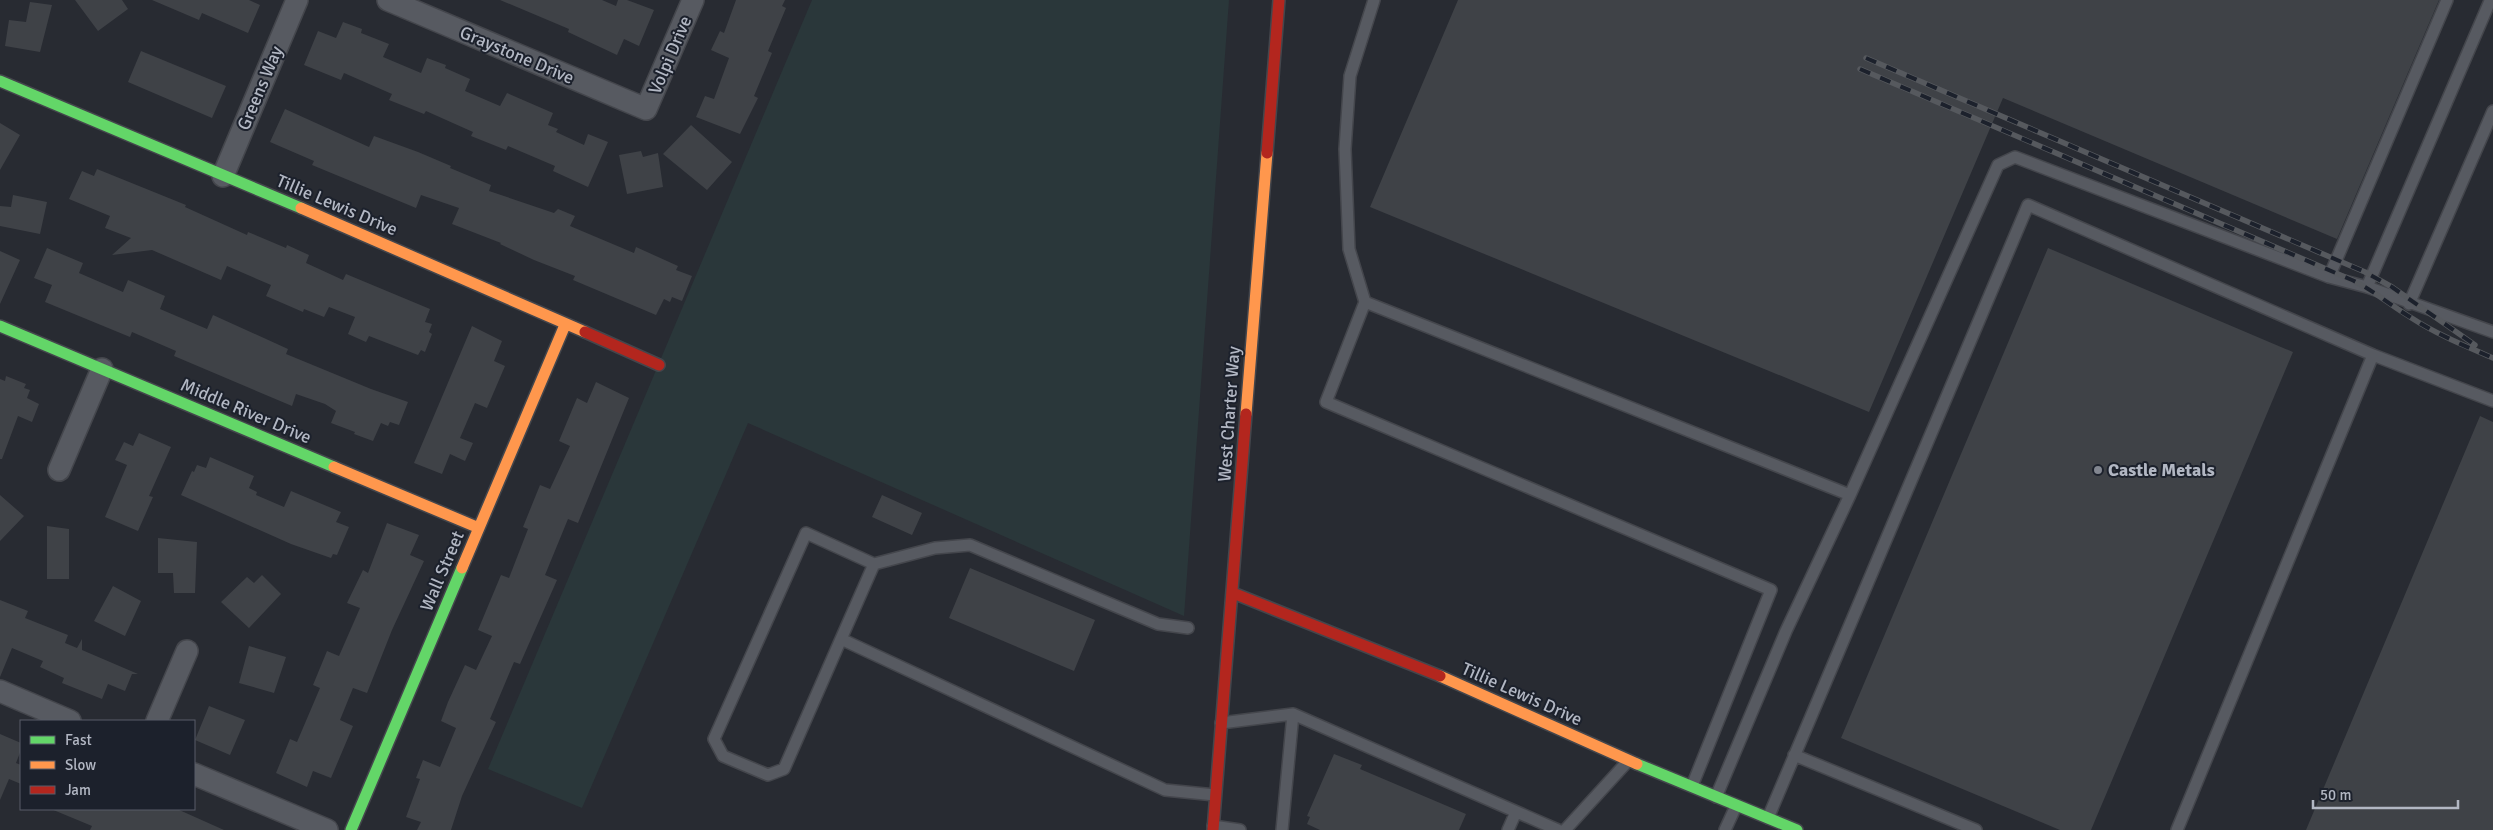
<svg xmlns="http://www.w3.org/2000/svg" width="2493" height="830" font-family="Signika,sans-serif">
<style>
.green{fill:#2a373a}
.building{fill:#3f4247}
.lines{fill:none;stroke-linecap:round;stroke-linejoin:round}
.lane-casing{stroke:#44464c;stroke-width:14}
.street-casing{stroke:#44464c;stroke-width:24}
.fast-casing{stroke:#44464c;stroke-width:14}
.slow-casing{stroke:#44464c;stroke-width:14}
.jam-casing{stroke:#44464c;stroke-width:14}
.lane{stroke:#575a61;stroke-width:11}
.street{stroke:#575a61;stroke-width:21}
.fast{stroke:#63d668;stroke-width:11}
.slow{stroke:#ff974d;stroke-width:11}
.jam{stroke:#b3261e;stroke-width:11}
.rail-casing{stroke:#56595e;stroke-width:5.5}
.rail{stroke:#1c212c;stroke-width:4;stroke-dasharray:11;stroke-linecap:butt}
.poi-dot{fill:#828690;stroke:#1c212c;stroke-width:2}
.labels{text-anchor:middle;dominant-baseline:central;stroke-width:4;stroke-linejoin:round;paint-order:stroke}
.street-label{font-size:18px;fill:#b2b7c3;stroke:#1c212c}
.poi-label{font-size:18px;font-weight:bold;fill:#b2b7c3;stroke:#1c212c;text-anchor:start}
</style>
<rect width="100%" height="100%" fill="#282b32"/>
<path class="green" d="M812,0h417l-45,616 -436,-193 -166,385 -94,-39z"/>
<path class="building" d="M75,0h47l6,9 -30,22z
M152,0h97l11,5 -12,28 -46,-20 -3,7z
M500,0h102l14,6 2,-6h9l27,10 -15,36 -15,-7 -7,16 -49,-23 1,-3z
M736,0h49l-3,6 4,2 -18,43 4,2 -18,43 4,2 -18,36 -44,-17 9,-21 9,3 15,-41 -18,-8 9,-19 4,2z
M1458,0h981l-102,239 -334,-141 -134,314 -499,-205z
M30,2l22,3 -12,47 -35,-6 4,-26 17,2z
M343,22l19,7 -1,4 28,11 -6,13 38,16 6,-15 19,7 -1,3 25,11 -5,12 35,15 7,-13 46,20 -5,12 10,4 -2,3 28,13 4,-11 20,8 -20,45 -35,-16 2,-5 -47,-20 -2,4 -35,-14 2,-4 -47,-21 -2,3 -35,-14 3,-6 -48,-21 -3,7 -37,-15 14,-34 18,7z
M141,51l85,35 -14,32 -84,-36z
M285,109l84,38 5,-11 44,16 33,14 -1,2 41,17 -2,6 65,22 4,-4 17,7 -5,10 64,27 2,-6 42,19 -2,4 16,6 -10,25 -10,-4 -2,5 -6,-3 -8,16 -83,-35 2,-4 -41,-16 -34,-16 1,-1 -49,-19 7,-16 -38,-13 -5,13 -104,-43 2,-4 -44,-19z
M0,123l20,12 -20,35z
M691,125l41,37 -25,28 -44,-36z
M641,151l2,6 15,-4 5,34 -36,7 -8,-39z
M97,169l89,36 -1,2 62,28 1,-3 38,16 1,-3 22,10 -3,8 37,17 3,-6 84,35 -5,13 7,2 -3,8 3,2 -7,18 -4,-2 -3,5 -49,-19 -3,6 -18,-8 7,-17 -26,-10 -5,10 -20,-8 -1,3 -37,-16 5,-11 -44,-19 -6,14 -69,-30 -40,5 19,-17 -26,-10 5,-12 -41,-17 13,-28 12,5z
M13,195l34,7 -7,32 -40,-8v-20l11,1z
M47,248l36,15 -4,10 44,19 5,-12 37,16 -5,13 47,20 6,-14 75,34 -2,5 85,35 37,13 -9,23 -9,-3 -2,4 -7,-3 -8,18 -19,-7 1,-2 -24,-9 5,-12 -11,-7 -29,-10 -4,12 -118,-50 2,-5 -44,-19 -2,5 -85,-35 7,-17 -18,-7z
M2048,248l245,104 -202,478h-31l-219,-92z
M0,251l20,9 -20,44z
M472,326l30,15 -8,20 11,5 -18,42 -12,-5 -15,35 13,5 -8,18 -15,-7 -8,20 -28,-11z
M6,376l20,8 -2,4 6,2 -3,8 12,6 -7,18 -14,-6 -16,43h-2v-80l5,2z
M596,382l33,16 -51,125 -10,-4 -23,56 12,5 -37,84 -6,-2 -24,57 6,3 -34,74 -11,34h-34l4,-8 -15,-5 14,-38 -4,-1 7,-18 17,7 16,-39 -15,-7 7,-19 17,-37 11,5 16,-34 -14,-6 23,-55 8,3 19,-49 -5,-2 17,-42 10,4 20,-43 -11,-5 18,-43 10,5z
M2480,416l13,6v408h-187z
M139,433l32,14 -22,49 4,1 -15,34 -33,-14 22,-52 -12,-5 9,-18 9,4z
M210,457l44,19 -5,12 8,4 -1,3 28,12 7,-16 50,21 -5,10 13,5 -12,28 -4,-1 -2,4 -40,-14 -110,-49 11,-24 2,1 3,-7 9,3z
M0,495l24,21 -24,25z
M882,495l40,18 -10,22 -40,-18z
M387,523l32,12 -9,20 14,6 -32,69 -25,63 -14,-5 -13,32 13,6 -22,52 -18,-7 -6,16 -31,-14 14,-34 7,3 23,-54 -7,-3 14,-34 12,5 21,-48 -13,-5 16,-33 5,3z
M47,526l22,3v50h-22z
M158,538l39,4 -2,51h-21l-1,-20h-15z
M970,568l125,52 -21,51 -125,-53z
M262,575l19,19 -32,34 -28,-26 26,-25 7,6z
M113,586l28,15 -16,35 -31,-15z
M0,600l28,11 -3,7 43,17 -3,8 12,5 5,-9v11l56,24h-6l-7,17 -17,-7 -6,15 -40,-16 2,-5 -24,-11 3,-6 -31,-13 -12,29z
M249,646l37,11 -12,36 -35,-10z
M209,706l36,14 -15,35 -35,-15z
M0,734l21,9v7l-5,13 5,2v19l-12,-5 -9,21z
M1334,754l28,11 -2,4 106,45 -7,16h-139l-13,-6 3,-7 -3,-1z
M51,809h126l47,21h-134l2,-4z"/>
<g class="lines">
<defs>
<path id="lane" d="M2329,277l118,-277
M2367,287l123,-286 3,1
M1365,302l-16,-53 -4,-100 5,-73 24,-76
M2409,304l84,-193
M2373,355l120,46
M1850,495l148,-330 17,-8 314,120 38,10 126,45
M1188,628l-30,-4 -188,-79 -35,3 -61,16 -68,-31 -92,206 9,17 45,19 16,-6 57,-130 324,151 50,5
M841,639l33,-75
M1221,723l72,-9 265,116
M1794,755l182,75
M1692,786l79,-196 -445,-188 39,-100 485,193 -64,136 -70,166
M1768,818l260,-613 345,150 -196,475
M1213,826l27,4
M1282,830l11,-116
M1508,830l8,-18
M1565,830l63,-69
M1725,830l11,-24"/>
<path id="street" d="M388,0l258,109 47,-109
M223,176l74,-176
M59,470l43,-101
M0,691l70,30
M157,721l30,-70
M194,774l133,56"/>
<path id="fast" d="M0,81l301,127
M0,326l334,141
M1637,764l160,66
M351,830l111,-262"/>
<path id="slow" d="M301,208l284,124
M1246,414l21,-261
M334,467l145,61
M462,568l103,-243
M1440,676l197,88"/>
<path id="jam" d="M1267,153l12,-153
M585,332l74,33
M1233,593l207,83
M1213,830l33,-416"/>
</defs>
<use href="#lane" class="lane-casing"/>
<use href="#street" class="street-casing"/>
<use href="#fast" class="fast-casing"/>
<use href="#slow" class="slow-casing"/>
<use href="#jam" class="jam-casing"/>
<use href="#lane" class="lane"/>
<use href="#street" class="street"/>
<use href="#fast" class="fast"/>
<use href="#slow" class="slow"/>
<use href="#jam" class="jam"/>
<defs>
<path id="rail" d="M1866,58l499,214 27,15 83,58
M1860,69l492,211c21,10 38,25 58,37 26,17 55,29 83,41"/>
</defs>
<use href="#rail" class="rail-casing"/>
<use href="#rail" class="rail"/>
</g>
<circle class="poi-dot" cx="2098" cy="470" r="5"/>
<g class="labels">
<g class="street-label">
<text transform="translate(517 55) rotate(23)">Graystone Drive</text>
<text transform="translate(670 55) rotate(-67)">Volpi Drive</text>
<text transform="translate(260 88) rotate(-67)">Greens Way</text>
<text transform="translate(337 205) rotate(23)">Tillie Lewis Drive</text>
<text transform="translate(246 411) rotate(23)">Middle River Drive</text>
<text transform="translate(1229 414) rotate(-86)">West Charter Way</text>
<text transform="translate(442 571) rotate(-67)">Wall Street</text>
<text transform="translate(1522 694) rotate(24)">Tillie Lewis Drive</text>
</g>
<g class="poi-label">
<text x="2108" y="470">Castle Metals</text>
</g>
</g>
<rect x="20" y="720" width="175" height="90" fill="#1c212c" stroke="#585d68"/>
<rect x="30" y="736" width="25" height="8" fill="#63d668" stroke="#585d68"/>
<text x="65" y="745" font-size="15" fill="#b2b7c3">Fast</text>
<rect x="30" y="761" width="25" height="8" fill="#ff974d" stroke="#585d68"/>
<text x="65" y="770" font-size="15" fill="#b2b7c3">Slow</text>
<rect x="30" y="786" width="25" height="8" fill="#b3261e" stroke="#585d68"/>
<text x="65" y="795" font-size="15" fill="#b2b7c3">Jam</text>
<path d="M2313 800v8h145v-8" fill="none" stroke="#b2b7c3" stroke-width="2.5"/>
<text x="2320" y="800" font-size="15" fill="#b2b7c3" stroke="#1c212c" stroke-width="4" paint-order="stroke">50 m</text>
</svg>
